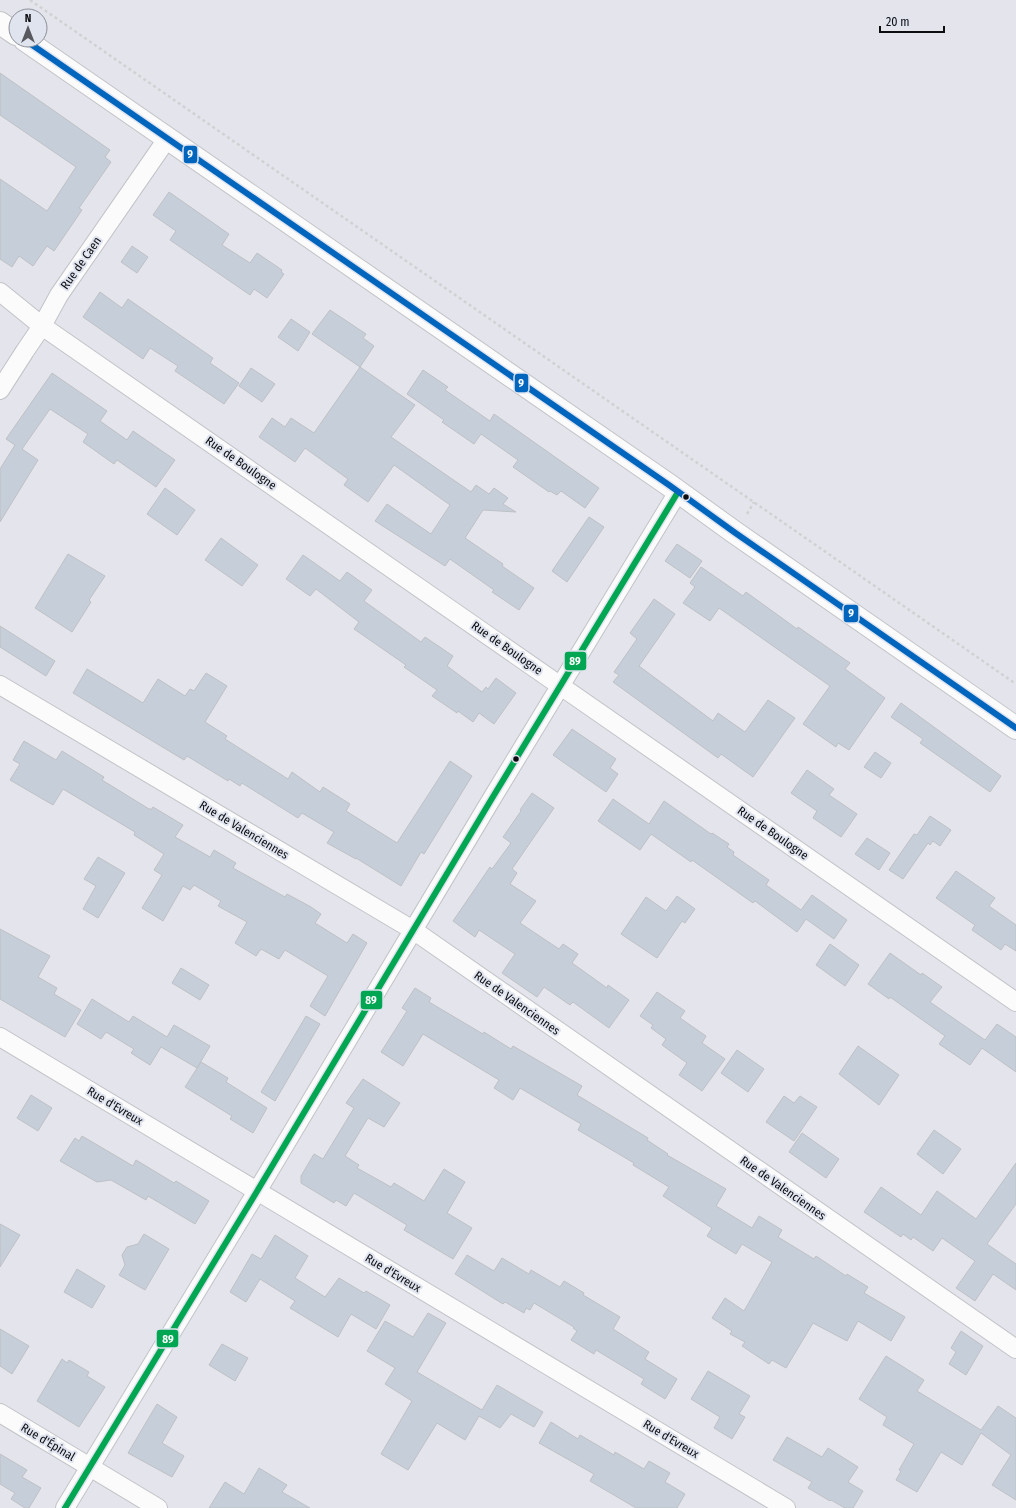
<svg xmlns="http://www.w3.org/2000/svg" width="1016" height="1508" font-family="'Fira Sans Condensed',sans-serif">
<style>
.building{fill:#c6cfd9;stroke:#bec0c4}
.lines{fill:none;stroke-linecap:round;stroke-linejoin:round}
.minor-casing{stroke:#c2c3c7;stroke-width:20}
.tertiary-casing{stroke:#c2c3c7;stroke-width:24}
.path{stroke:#d1d1d4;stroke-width:2.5;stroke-dasharray:3 3;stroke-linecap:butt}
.minor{stroke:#fbfbfc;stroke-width:18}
.tertiary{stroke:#fbfbfc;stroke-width:22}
.bus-1-casing{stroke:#e0e4ef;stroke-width:9}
.bus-2-casing{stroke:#e0e4ef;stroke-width:9}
.bus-1{stroke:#00a651;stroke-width:6}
.bus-2{stroke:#0065bd;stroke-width:6}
.bus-dot{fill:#0c0d11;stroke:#e0e4ef;stroke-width:1.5}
.labels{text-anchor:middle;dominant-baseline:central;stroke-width:4;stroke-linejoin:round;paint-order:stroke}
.street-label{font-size:12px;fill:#0c0d11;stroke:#e0e4ef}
.line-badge{stroke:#e0e4ef;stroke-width:1.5}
.badge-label{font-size:11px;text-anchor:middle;font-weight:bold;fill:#fff}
</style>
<rect width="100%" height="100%" fill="#e4e5ec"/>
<path class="building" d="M0,73l110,77 -5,7 6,5 -32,46 3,2 -28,41 -7,-5 -14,20 -14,-10 -7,11 -12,-8v-80l47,32 29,-44 -76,-52z
M169,192l60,42 -7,11 28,18 7,-10 25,17 -1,2 3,2 -17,24 -13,-9 -4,6 -80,-55 6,-9 -23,-16z
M132,246l16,11 -11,16 -16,-11z
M100,292l22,16 6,-9 85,59 -3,5 29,20 -15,21 -49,-33 3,-5 -28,-18 -7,11 -60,-42z
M330,310l36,24 -3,4 11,8 -14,21 -48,-33z
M291,319l19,13 -12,19 -20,-14z
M360,367l55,38 -24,32 80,55 5,-7 13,9 5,-6 14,10 -5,6 13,8 -33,-2 -18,28 38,26 -1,2 32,22 -15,22 -27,-18 2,-2 -44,-31 -5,7 -70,-45 12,-17 44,30 19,-29 -56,-40 -26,37 -24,-17 4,-6 -43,-31 -10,14 -36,-25 13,-19 13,9 6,-9 23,15z
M251,368l24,16 -13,18 -23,-16z
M423,370l25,17 -3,3 45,31 4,-7 105,74 -14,20 -24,-17 -4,4 -7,-4 -1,1 -36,-25 5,-7 -37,-26 -7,10 -32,-22 2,-2 -37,-26z
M52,373l55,38 -7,10 27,19 6,-9 42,29 -19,27 -39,-27 -3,4 -31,-22 5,-8 -38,-25 -28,40 16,11 -38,62v-53l15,-24 -9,-6z
M165,488l30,22 -18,25 -30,-21z
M589,517l15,10 -37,55 -15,-11z
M221,538l37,27 -16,21 -37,-26z
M677,544l25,17 -12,17 -25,-17z
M68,554l37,22 -16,24 2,2 -19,30 -37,-24z
M303,555l37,26 7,-9 25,18 -8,11 57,41 4,-5 28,19 -6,10 35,26 4,-5 2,2 8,-11 20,15 -22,31 -15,-11 -6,9 -15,-11 -1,2 -25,-17 5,-6 -33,-23 2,-2 -52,-36 5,-7 -43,-33 -6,7 -24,-17z
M701,567l42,29 3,-4 51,37 1,-2 52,36 -5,6 40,29 -36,52 -11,-7 -2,4 -33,-23 27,-38 -111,-78 -9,13 -27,-18 12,-16 -5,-4z
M654,599l21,15 -36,52 74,55 5,-8 27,19 23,-32 27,18 -42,59 -32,-23 -3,4 -105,-76 6,-7 -5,-3 23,-33 -7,-6z
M0,626l55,35 -9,15 -46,-29z
M87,669l56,34 15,-24 27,17 5,-7 4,2 12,-18 21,13 -22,36 22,14 -2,3 63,40 4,-7 28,20 3,-5 27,17 -4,7 51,32 53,-82 22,15 -48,78 -3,-2 -20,34 -45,-28v1l-29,-16 7,-11 -32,-19 -4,5 -56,-35 -2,3 -11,-7 -1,2 -41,-25 -3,4 -111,-67z
M901,703l100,73 -11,16 -70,-49 3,-4 -32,-22z
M572,729l44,30 -6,9 8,6 -12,18 -53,-37z
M24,741l32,19 6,-9 42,26 -2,3 47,29h3l1,-2 30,18 -8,12 35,20 4,-7 22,13 -3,5 52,29 2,-3 24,13 10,7 -6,9 32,20 6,-9 14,9 -42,73 -15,-10 18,-30 -43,-26 -6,9 -18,-10 -5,7 -21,-13 12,-21 -29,-16 3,-5 -27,-16 -4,5 -7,-4 -20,35 -21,-13 20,-33 -8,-5 10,-16 -30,-19 1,-3 -72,-43 -10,16 -43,-25 10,-16 -7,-4z
M875,752l16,11 -10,15 -17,-11z
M807,770l27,19 -5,6 28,19 -16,23 -28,-19 4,-7 -26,-18z
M532,793l22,15 -42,61 5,4 -7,11 26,17 -16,22 39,26 4,-5 15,10 -6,9 35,25 1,-3 21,15 -20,28 -36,-26 -3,3 -26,-18 -7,10 -35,-24 13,-19 -36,-24 -4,7 -22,-16 37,-54 2,2 19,-26 -8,-6 18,-26 -1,-1z
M613,799l36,25 15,-23 47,33 1,-1 17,11 -2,3 7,5 -1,3 36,25 -3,5 35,25 11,-15 35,25 -13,19 -28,-20 -9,13 -42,-31 -2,2 -61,-43 -1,2 -40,-28 -11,16 -42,-29z
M930,816l21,14 -11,16 -7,-5 -3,4 -2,-2 -25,36 -14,-9 25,-36 3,1z
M867,838l23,15 -11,17 -24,-16z
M98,857l27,16 -27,45 -15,-9 13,-23 -12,-7z
M956,871l39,27 -6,8 27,19v26l-11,-7 -4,6 -29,-20 3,-5 -39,-27z
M677,896l18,13 -10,14 -3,-2 -25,37 -36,-24 25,-37 20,14z
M0,929l50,27 -12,21 19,11 -3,6 27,16 -16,27 -65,-38z
M830,944l29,21 -14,21 -29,-21z
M890,953l31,22 1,-2 20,14 -12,15 55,38 12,-16 19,13v35l-34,-24 -12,17 -31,-21 6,-8 -55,-39 -1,2 -21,-15z
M181,968l28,17 -9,15 -28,-17z
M415,988l16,10 -2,4 54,32 1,-2 27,17 2,-3 69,40 -5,9 71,43 -1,2 21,14 -1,1 59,34 -10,17 36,22 7,-12 23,14 -4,7 36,22 2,-3 30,20 1,-2 21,13 -4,6 41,24 -14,24 -33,-20 -11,20 -34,-18 -27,45 -14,-8 -3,4 -27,-18 3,-4 -15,-8 2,-3 -20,-13 13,-20 19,13 28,-49 -30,-18 -6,10 -29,-18 5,-8 -49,-32 6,-9 -36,-22 1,-2 -56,-33 3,-6 -61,-36 -7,12 -19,-12 5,-8 -76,-46 -20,32 -22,-14 26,-41 -5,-3z
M657,992l28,19 -5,7 26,18 -4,7 23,16 -23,32 -23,-16 8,-12 -25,-18 4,-6 -15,-11 2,-3 -13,-9z
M92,999l37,23 4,-6 34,21 7,-12 36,21 -13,22 -36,-21 -11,18 -19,-12 3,-4 -28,-17 -5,7 -24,-15z
M306,1016l14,8 -45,77 -14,-9z
M858,1046l41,29 -20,30 -40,-31z
M737,1050l27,19 -16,23 -27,-19z
M201,1062l27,16 -2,4 41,26 -14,25 -23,-14 2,-3 -47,-29z
M363,1079l37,24 -16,24 -16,-9 -23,38 14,9 -2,3 34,19 3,-4 30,18 20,-32 21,13 -18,31 25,15 -19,31 -49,-29 3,-5 -53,-32 -8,13 -10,-6 -2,3 -33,-20v-7l13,-22 9,5 31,-51 -8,-5z
M31,1095l21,13 -14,23 -21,-13z
M784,1096l10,7 6,-7 17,11 -23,34 -28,-19z
M934,1130l27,19 -18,25 -26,-20z
M802,1133l37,26 -13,19 -37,-26z
M82,1136l51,30 3,-6 38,23 2,-2 33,20 -14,23 -47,-28 -2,4 -35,-20 -14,2 -37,-21 15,-23 4,3z
M1016,1163v41l-29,40 29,20v26l-23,-16 -18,27 -19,-13 19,-27 -33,-23 -9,13 -20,-14 -2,3 -8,-6 -2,3 -37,-25 17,-25 40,28 16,-24 39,28z
M0,1224l20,11 -20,32z
M144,1234l25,15 -24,41 -26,-15 6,-10 -3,-10 5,-8 11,-3z
M275,1235l33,21 -13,22 30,19 14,-19 25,15 2,-2 24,14 -14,24 -25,-15 -13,23 -48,-29 5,-7 -35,-22 -14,23 -16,-10 22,-38 9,5z
M467,1255l27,16 8,-13 27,16 2,-4 29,17 4,-6 20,12 -1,2 37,22 -7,12 36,23 -4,7 32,20 -12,20 -24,-15 3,-5 -48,-29 -2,4 -23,-14 6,-9 -4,-3 1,-1 -40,-24 -4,7 -4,-2 -2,5 -19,-11 -2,2 -48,-30z
M77,1269l28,17 -13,22 -28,-16z
M428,1313l18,10 -29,49 65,38 15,-25 46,27 -9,15 -23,-13 -11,14 -21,-12 -14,24 -28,-17 -29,47 -27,-16 31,-53 -27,-17 10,-16 -28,-17 18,-30 28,16z
M0,1329l29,17 -17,28 -12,-8z
M961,1331l22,15 -17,29 -17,-11 7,-12 -5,-4z
M222,1344l26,14 -13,23 -26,-16z
M886,1356l38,24 -7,11 64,39 17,-24 18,12v82l-24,-15 19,-30 -30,-22 -19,32 -21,-13 -24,40 -21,-12 5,-9 -2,-1 15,-26 -31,-19 4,-8 -28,-18z
M62,1359l5,4 2,-3 20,12 -2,4 18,11 -26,40 -42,-26z
M708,1371l42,25 -11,18 6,3 -13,22 -18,-11 6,-11 -29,-18z
M157,1404l20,13 -15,26 22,13 -12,21 -44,-24z
M551,1422l27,17 2,-4 34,20 1,-3 29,17 5,-8 21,12 -5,9 20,12 -8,14h-41l-46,-27 4,-7 -55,-31z
M787,1437l35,20 6,-9 30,19 -10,15 15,9 -10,17h-8l-14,-8 -1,1 -22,-13 4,-6 -39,-22z
M0,1454l27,16 -5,7 19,11 -12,20h-4l-14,-9 4,-6 -15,-9z
M259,1468l28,17 -5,7 28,16h-101l16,-26 19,12z"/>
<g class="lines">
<defs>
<path id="minor" d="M0,292l42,34 974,676
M0,390l25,-39 17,-25 17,-31 108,-156
M0,685l413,245 603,419
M0,1037l786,471
M0,1413l158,95
M65,1508l188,-310 238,-398 187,-308"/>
<path id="tertiary" d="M0,23l16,11
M25,40l644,445 65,47 282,196"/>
</defs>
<use href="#minor" class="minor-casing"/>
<use href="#tertiary" class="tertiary-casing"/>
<path class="path" d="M30,0l986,684
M747,514l7,-12"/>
<use href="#minor" class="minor"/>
<use href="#tertiary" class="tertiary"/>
<defs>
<path id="bus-1" d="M65,1508l188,-310 238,-398 187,-308"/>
<path id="bus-2" d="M25,40l644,445 65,47 282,196"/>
</defs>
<use href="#bus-1" class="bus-1-casing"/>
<use href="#bus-2" class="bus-2-casing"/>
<use href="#bus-1" class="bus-1"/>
<use href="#bus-2" class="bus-2"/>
</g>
<g class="bus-dot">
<circle cx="686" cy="497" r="3.5"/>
<circle cx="516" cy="759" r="3.5"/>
</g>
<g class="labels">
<g class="street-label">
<text transform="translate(81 263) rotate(-55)">Rue de Caen</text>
<text transform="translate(241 463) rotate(35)">Rue de Boulogne</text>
<text transform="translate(507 648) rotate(35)">Rue de Boulogne</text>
<text transform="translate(244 830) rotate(31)">Rue de Valenciennes</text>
<text transform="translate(773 833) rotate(35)">Rue de Boulogne</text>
<text transform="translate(517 1003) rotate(35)">Rue de Valenciennes</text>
<text transform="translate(115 1106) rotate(31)">Rue d'Evreux</text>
<text transform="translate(783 1188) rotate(35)">Rue de Valenciennes</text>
<text transform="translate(393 1273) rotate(31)">Rue d'Evreux</text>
<text transform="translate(671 1439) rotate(31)">Rue d'Evreux</text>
<text transform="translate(48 1442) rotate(31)">Rue d'Épinal</text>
</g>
</g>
<g class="line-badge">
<rect x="183" y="145" width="15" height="19" rx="4" fill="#0065bd"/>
<rect x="514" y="373" width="15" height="20" rx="4" fill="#0065bd"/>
<rect x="843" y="604" width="16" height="19" rx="4" fill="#0065bd"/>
<rect x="564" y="651" width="23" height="20" rx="4" fill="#00a651"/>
<rect x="360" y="990" width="23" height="20" rx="4" fill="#00a651"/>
<rect x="156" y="1329" width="23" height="19" rx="4" fill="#00a651"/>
</g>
<g class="badge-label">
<text x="190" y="158">9</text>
<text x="521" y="387">9</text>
<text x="851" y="617">9</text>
<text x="575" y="665">89</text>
<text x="371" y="1004">89</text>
<text x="168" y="1343">89</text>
</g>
<g transform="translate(28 28)"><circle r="19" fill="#e0e4ef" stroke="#8b8e96"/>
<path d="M0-3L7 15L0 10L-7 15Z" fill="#58595e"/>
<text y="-6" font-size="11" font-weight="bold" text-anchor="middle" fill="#0c0d11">N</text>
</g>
<path d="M880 26v6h64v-6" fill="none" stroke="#0c0d11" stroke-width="2"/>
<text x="886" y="26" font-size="12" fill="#0c0d11" stroke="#e0e4ef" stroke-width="3" paint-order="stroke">20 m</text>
</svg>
